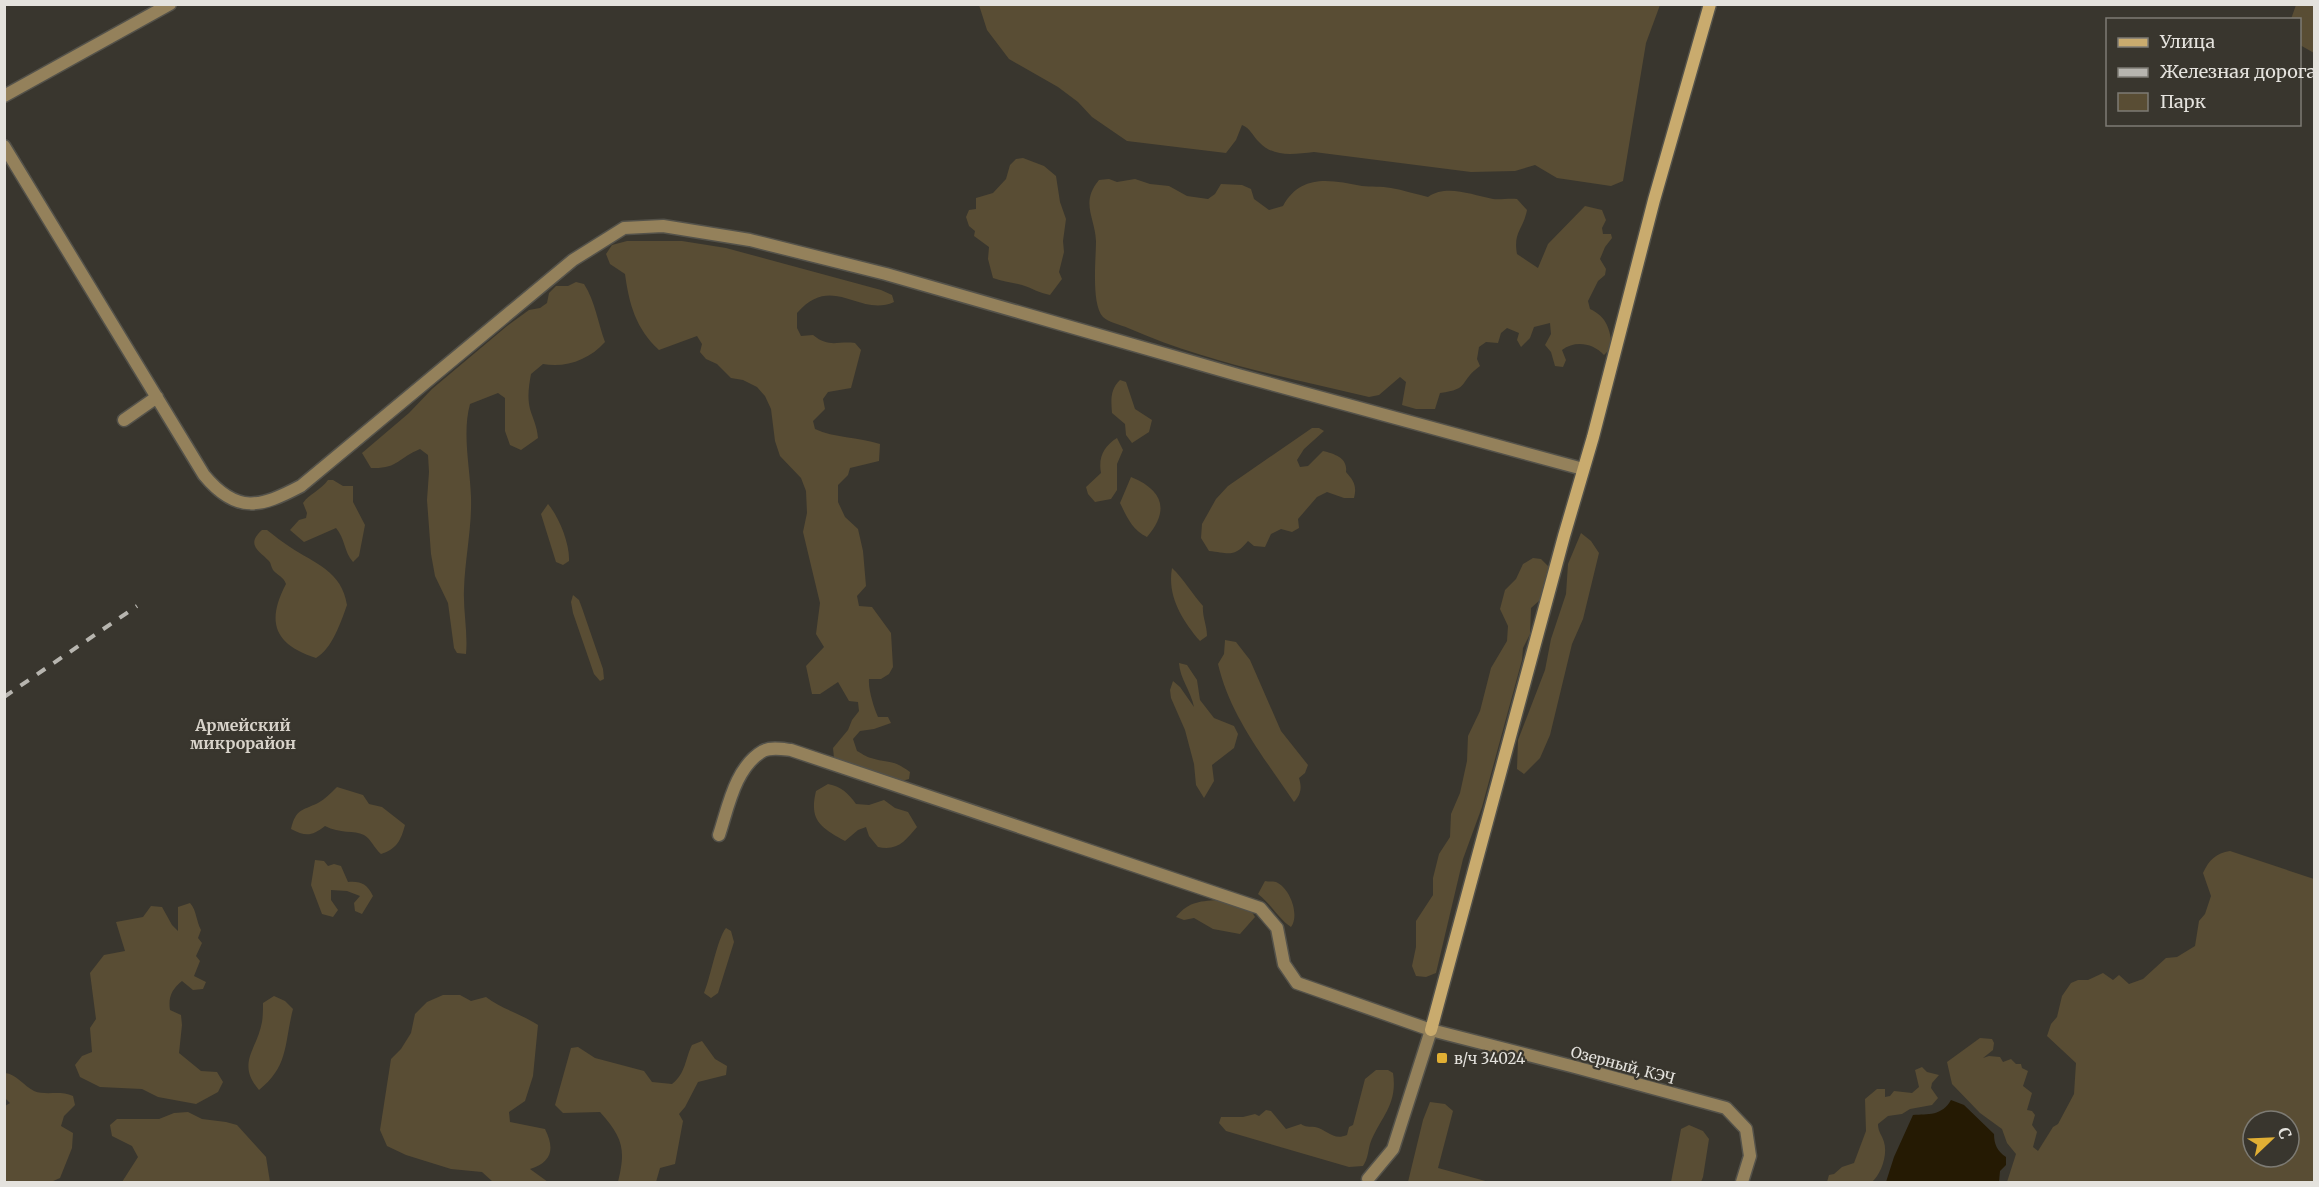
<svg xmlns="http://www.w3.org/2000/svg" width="2319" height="1187" font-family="Merriweather,serif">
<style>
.green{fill:#594d34;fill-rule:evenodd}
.water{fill:#251a03}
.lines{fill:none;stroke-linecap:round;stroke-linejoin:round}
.street-casing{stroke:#54524a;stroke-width:15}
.secondary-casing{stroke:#54524a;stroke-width:15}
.street{stroke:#94815b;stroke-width:12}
.secondary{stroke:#c9ab6e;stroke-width:12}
.rail{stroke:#b7b5af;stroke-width:4;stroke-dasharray:10 10;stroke-linecap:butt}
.poi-dot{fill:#e1af34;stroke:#39362e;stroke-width:2}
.labels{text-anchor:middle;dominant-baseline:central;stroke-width:4.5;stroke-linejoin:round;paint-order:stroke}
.poi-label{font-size:15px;fill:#e4e2dd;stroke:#39362e;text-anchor:start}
.street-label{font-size:15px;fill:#e4e2dd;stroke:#39362e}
.neighbourhood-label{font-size:16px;font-weight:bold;fill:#d8d3ca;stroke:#39362e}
</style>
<rect width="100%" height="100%" fill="#39362e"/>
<path class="green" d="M979,5v-1l681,1 -14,38 -23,138 -12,5 -54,-8 -22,-13 -20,6 -44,1 -157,-20c-20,2 -40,6 -55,-10 -7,-7 -8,-13 -17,-17l-6,15 -10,13 -99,-12 -35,-24 -14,-15 -20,-15 -49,-28 -22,-29z
M2296,5h18v48l-14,-8v-25l-9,-1z
M1023,158l21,8 12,10 4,26 6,17 -3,22 1,11 -5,20 3,7 -12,16c-11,-2 -18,-7 -28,-10 -10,-3 -19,-3 -29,-7l-5,-19 1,-12 -15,-11 1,-5 -6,-5 -3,-9 3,-7 7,-1v-11l17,-5 13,-14 4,-14 6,-6z
M1109,179l8,3 18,-3 15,5 19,2 18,10 21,3 7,-5 6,-10 21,1 9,4 3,10 15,11 14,-4c18,-33 48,-26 79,-20 9,1 19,0 29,2 12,2 24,6 37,9 19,-13 43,-2 65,2 7,1 16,-1 24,0l10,11c-4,20 -14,22 -10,44l21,14 10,-24 37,-38 17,4 4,10 -4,8 1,6h8l1,4 -7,9 -5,12 6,10 -1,6 -7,6 -10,20 2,8c17,8 20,20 22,38l-8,8c-11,-12 -29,-15 -42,-5l4,10 -3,7 -8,-1 -4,-14 -6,-7 6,-11 -1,-11 -16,4 -4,11 -9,9 -4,-7 2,-7 -12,-5 -6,5 -3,10 -12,-1 -7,5 -2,12 3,7c-22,16 -9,23 -40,27l-5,16h-19l-14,-4 4,-23 -6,-5 -21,18 -10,2c-80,-19 -164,-35 -241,-69 -7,-3 -20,-6 -25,-11 -12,-13 -7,-58 -7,-76 -1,-24 -16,-38 3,-61z
M627,241h55l44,7 155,42 11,5 2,7c-35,16 -61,-30 -97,11v15l4,8 12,-1c16,13 23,6 42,8l6,7 -10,38 -23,4 -5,7 2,10 -12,12 2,8c19,9 43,8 65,15l-1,17 -29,7 -2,7 -10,10v17l7,15 13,12 5,22 3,35 -9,10 2,10 13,1 19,26 2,34 -4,7 -8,5h-12c-1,10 5,29 9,38h10l3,6 -17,6 -14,2 -7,8 4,12c4,2 9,6 14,7 18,6 20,0 39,14l-1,7 -7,2 -68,-23 -1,-10 15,-18 4,-10 7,-9 -1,-9 -9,-1 -11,-19 -18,12h-8l-6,-28 18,-19 -8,-13 4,-31 -17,-71 4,-19 -1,-22 -5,-13 -21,-22 -5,-15 -4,-32 -6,-13 -8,-9 -14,-7 -12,-2 -14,-14 -11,-5 -6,-7 2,-8 -5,-8 -38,14c-23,-21 -30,-46 -34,-76l-15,-10 -4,-10 6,-9z
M576,282l8,2c11,17 14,39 21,58 -16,18 -39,26 -62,22l-12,10c-2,11 -4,23 -1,35 3,10 7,17 8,29l-17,12 -11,-5 -5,-14v-33l-7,-5 -28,11c-8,29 0,63 1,93 1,31 -6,61 -7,92 -1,22 4,43 2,65l-9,-1 -3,-5 -6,-45 -13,-27 -4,-22 -4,-54 2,-28 -1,-17 -8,-6c-22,9 -22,20 -49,19l-9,-15 47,-40 23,-24 75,-63 22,-16 11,-2 7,-5 2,-10 7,-7h12z
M1120,380l6,2 9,27 17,11 -3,12 -17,11 -6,-8 -1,-11 -13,-11c-1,-12 -2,-24 8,-33z
M1312,428h7l5,3 -20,18 -7,11 3,7 8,-1 15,-15c12,3 25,7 23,21 8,9 11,14 8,26h-10l-17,-6 -10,5 -19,22 1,9 -7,4 -11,-3 -10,5 -6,13 -11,-1 -6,-5c-14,17 -19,12 -39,10l-8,-13 1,-14 14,-25 12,-13z
M1117,438l6,12 -6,14v26l-6,9 -16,3 -7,-8 -2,-7 15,-14c-3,-16 3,-27 16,-35z
M1131,477c32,13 39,33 16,60 -15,-7 -20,-20 -27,-34z
M328,480h5l10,6h10v16l12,23 -6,31 -6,6c-9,-10 -8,-24 -17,-34l-32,14 -14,-12 9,-10 7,-2 1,-5 -4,-10c6,-9 18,-13 25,-23z
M548,504c11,13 22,40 21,57l-6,4 -7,-3 -15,-48z
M262,530h5c8,6 15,12 23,17 24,16 52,24 57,58 -6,17 -15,44 -31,53 -42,-14 -50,-36 -30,-74 -3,-8 -8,-8 -13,-14 -2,-3 -2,-7 -4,-9 -9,-10 -24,-16 -7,-31z
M1581,533l10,8 8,12 -16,66 -11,25 -22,91 -10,23 -16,16 -7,-5 1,-29 27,-70 6,-31 15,-45 2,-30z
M1533,558l8,1 7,7v18l-8,16 -9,8 -1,26 -7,14 -1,12 -40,147 -19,52 -27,114 -10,4 -10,-1 -4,-10 4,-19v-26l17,-26v-17l6,-24 11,-17 1,-23 9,-21 7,-32 1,-25 12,-25 11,-43 16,-27 1,-15 -8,-17 5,-19 11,-11 7,-15z
M1172,568c12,11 20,26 31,38 -1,10 4,19 4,30l-7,5c-18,-21 -33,-45 -28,-73z
M573,595l6,5 3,8 21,61 1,10 -4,2 -6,-7 -21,-61 -2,-11z
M1225,640l11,2 14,18 31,71 27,34 -3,8 -6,5c3,10 2,16 -5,24 -29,-43 -64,-86 -76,-138l6,-10z
M1179,663l8,2 10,15 3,20 14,18 20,8 4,8 -4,14 -22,17 2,16 -10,17 -8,-13 -2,-21 -9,-34 -14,-32 -1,-8 3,-9 7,6 14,20c-3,-16 -14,-28 -15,-44z
M828,784c14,3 20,9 28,20l13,1 15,-5 11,8 13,4 9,15c-12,14 -19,24 -39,20l-9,-11 -3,-9 -8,3 -13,11c-25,-14 -36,-21 -29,-50z
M337,787l26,8 6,9 13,3 23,18c-4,15 -8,24 -24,29 -7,-6 -10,-15 -17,-19 -10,-5 -24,-1 -39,-9 -13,10 -19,11 -34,3 5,-20 10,-18 27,-26 7,-4 13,-10 19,-16z
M2230,851l84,28v303h-307l9,-28 -9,-11 -5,-14 -22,-16 -28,-29 -5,-22 33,-24 12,1 2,4 -1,7 -10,8 6,-2 11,1 3,5 8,-3 5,5h5l1,4 6,3 -5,15 9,7 -5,17 5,1 3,4 -3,10 5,7 -4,15 5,4 15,-24 5,-3 16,-30 2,-31 -29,-27 4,-12 6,-7 5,-21 9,-13 7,-3h10l15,-7 10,7 6,-5 10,9 14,-5 23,-21 11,-1 18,-11 4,-25 6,-7 6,-18 -8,-23c6,-13 13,-20 27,-22zM2253,1121h36v36h-36z
M315,860l9,1 4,5 6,-2 7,2 7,16c13,-1 19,2 25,14l-11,18 -7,-3 -1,-8 6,-7 -13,-5 -16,-1v10l7,10 -5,7 -11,-3 -11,-29z
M1265,881c4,1 7,0 11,1 14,6 24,33 15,45 -13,-9 -20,-23 -33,-33z
M1221,900l31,12 3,5 -15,17 -27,-5 -19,-11 -10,2 -8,-3c13,-16 25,-16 45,-17z
M190,903c7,8 6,18 11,27l-3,8 4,5 -6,13 4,5 -6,15 12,6 -3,7 -10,1 -11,-9c-10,8 -14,16 -12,29l11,5 1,10 -3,28 22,18 16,1 6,10 -5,10 -22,12 -38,-7 -16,-8 -42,-2 -20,-10 -5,-12 7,-9 10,-4 -2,-24 6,-9 -6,-46 14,-18 21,-4 -9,-29 27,-5 8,-11 11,1 10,18 6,6v-24z
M726,928l5,3 3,11 -16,51 -7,5 -7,-5c7,-17 13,-54 22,-65z
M443,995h17l11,6 15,-4c16,12 35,17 52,28l-5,51 -8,25 -16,11 1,10 35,7c10,20 7,33 -15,40l18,13h-55l-11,-10 -31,-3 -45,-14 -19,-9 -7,-16 11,-71 10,-10 10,-16 4,-19 12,-12z
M274,996l11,5 8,8c-9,35 -4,57 -34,81 -23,-27 -2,-40 3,-68 1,-6 1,-13 1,-19z
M702,1041l13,18 12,7 -1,9 -28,7 -13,25 -6,7 4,7 -8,43 -15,4 -4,14h-38c8,-33 5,-44 -18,-70l-37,1 -8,-8 16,-57 7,-1 17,11 49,13 8,11 20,2c14,-11 13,-25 20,-39z
M1922,1067l5,5 12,3 -7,8 -1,5 7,10 -6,7 -22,4 -8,5 -14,2 -10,8c0,8 4,11 6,18 4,13 -3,32 -12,40h-45l2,-7 5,-1 8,-7 12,-4 12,-32 -1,-32 12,-10h8v8l5,-1 4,-5 18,2 7,-6 -4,-17z
M1376,1070h12l5,3c5,33 -13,44 -23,71 -2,7 -2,15 -7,22l-14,1 -123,-36 -7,-8 2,-6h22l12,-3 4,2 7,-6 5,1 15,18 15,-5c6,4 8,2 14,3 13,3 18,14 32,8l2,-8 4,-2 12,-46z
M5,1073c11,1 19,13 29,18 12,5 26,-1 39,5l2,9 -11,11 -3,10 12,7 -1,15 -12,30 -9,4h-46v-76l5,-3 -5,-5z
M1430,1102l15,2 8,7 -15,57 51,14h-81l15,-62z
M188,1112l14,7 24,3 11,3 29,32 4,25h-148l16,-25 -6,-11 -20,-10 -2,-11 7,-6h42l15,-6z
M1689,1125l14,6 6,8 -6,38 -2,5h-30l10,-53z"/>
<path class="water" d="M1951,1100l13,5 30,29c0,10 3,17 12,23v8l-6,6 -1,11h-113l8,-25 19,-42c15,-1 29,1 38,-15z"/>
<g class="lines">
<defs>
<path id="street" d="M4,96l166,-92
M4,146l200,329c33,40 57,32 97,11l272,-226 51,-32 39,-2 87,14 136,34 352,101 345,94
M124,420l33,-23
M719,835c9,-27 16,-68 44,-84 8,-4 19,-2 28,-1l469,158 17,20 7,36 13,19 134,47 144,37 151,41 20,21 4,27 -8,26
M1368,1179l25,-30 38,-119"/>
<path id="secondary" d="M1431,1030l133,-494 29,-99 61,-237 56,-196"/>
</defs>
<use href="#street" class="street-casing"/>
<use href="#secondary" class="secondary-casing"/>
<use href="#street" class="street"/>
<use href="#secondary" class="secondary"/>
<path class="rail" d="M4,697l133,-91"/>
</g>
<rect class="poi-dot" x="1436" y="1052" width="12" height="12" rx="3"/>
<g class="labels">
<g class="poi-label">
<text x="1454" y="1058">в/ч 34024</text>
</g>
<g class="street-label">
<text transform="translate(1623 1065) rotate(15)">Озерный, КЭЧ</text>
</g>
<g class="neighbourhood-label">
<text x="243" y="725">Армейский<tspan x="243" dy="18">микрорайон</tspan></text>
</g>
</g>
<rect width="2319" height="1187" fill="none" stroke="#e4e2dd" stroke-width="12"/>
<rect x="2106" y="18" width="195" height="108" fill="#39362e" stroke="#7d7b74" stroke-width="1.5"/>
<rect x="2118" y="38" width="30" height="9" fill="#c9ab6e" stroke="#7d7b74" stroke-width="1.5"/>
<text x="2160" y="48" font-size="18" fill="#e4e2dd">Улица</text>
<rect x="2118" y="68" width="30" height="9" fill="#b7b5af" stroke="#7d7b74" stroke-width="1.5"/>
<text x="2160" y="78" font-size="18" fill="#e4e2dd">Железная дорога</text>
<rect x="2118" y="93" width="30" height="18" fill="#594d34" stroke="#7d7b74" stroke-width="1.5"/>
<text x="2160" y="108" font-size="18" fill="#e4e2dd">Парк</text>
<g transform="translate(2271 1139) rotate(67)"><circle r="28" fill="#39362e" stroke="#7d7b74" stroke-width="1.5"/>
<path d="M0-4.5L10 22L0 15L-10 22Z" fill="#e1af34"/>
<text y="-9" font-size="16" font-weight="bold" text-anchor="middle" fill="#e4e2dd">С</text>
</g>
</svg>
